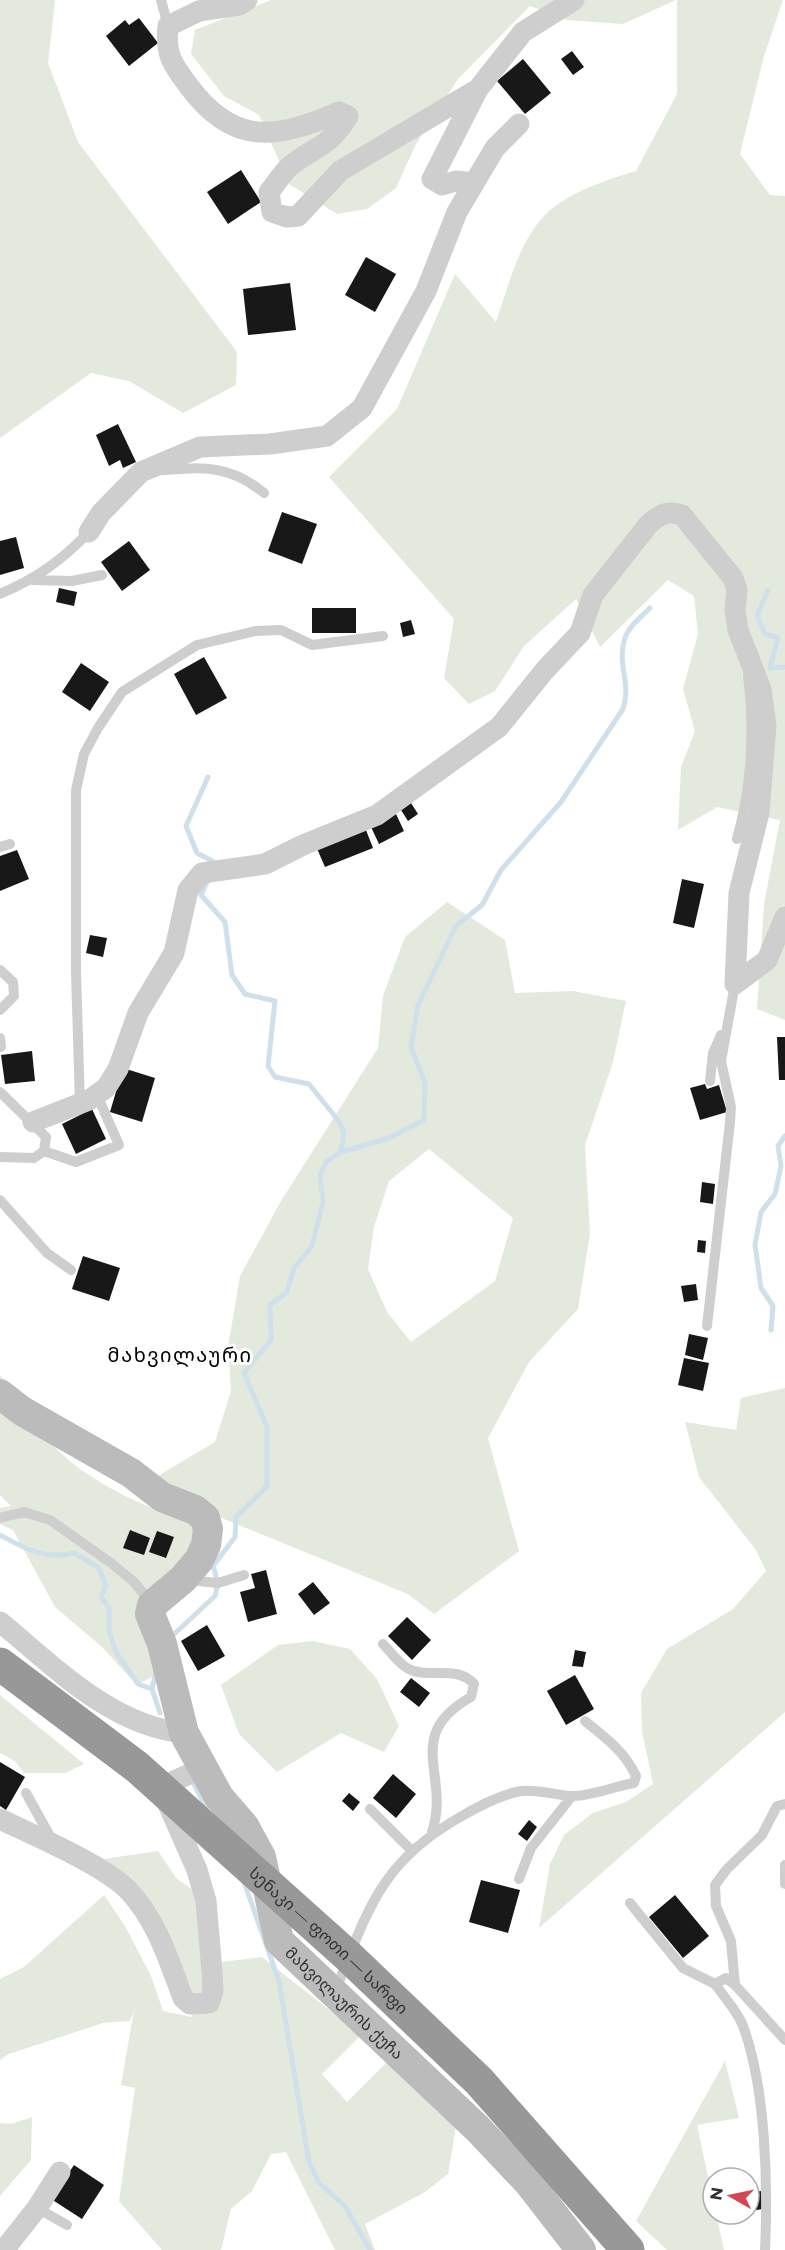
<svg xmlns="http://www.w3.org/2000/svg" width="785" height="2250" font-family="Montserrat,'Noto Sans Georgian',sans-serif">
<style>
.green{fill:#e4e9de;fill-rule:evenodd}
.lines{fill:none;stroke-linecap:round;stroke-linejoin:round}
.stream{stroke:#cfe0ea;stroke-width:5}
.building{fill:#181818}
.lane{stroke:#cecece;stroke-width:10}
.street{stroke:#cecece;stroke-width:21}
.secondary{stroke:#bbb;stroke-width:30}
.highway{stroke:#989898;stroke-width:33}
.labels{text-anchor:middle;dominant-baseline:central;stroke-width:6;stroke-linejoin:round;paint-order:stroke}
.street-label{font-size:16px;fill:#313131;stroke:#fff}
.quarter-label{font-size:20px;letter-spacing:1.5px;fill:#000;stroke:#fff}
</style>
<rect width="100%" height="100%" fill="#fff"/>
<path class="green" d="M0,0h55l-7,63 30,79 159,210 -1,33 -53,28 -54,-32 -38,-8 -91,65z
M271,0h405l-53,24 -56,-4 -37,-14 -72,73 -42,65 -20,44 -29,21 -30,5 -48,-30 -30,-69 -35,-19 -33,-42 4,-24z
M677,0h106l-19,56 -24,98 30,41 15,1v824l-28,-11 7,-105 16,-84 -63,-13 -39,23 3,-63 14,-36 -12,-42 15,-55 -4,-38 -26,-16 -68,67 -24,-48 -52,47 -29,45 -26,13 -25,-26 10,-59 -125,-142 68,-68 58,-135 41,48c12,-35 22,-78 48,-106 22,-23 62,-36 92,-45l41,-77z
M447,902l58,38 10,53 58,-2 53,10 -13,61 -28,83 5,89 -12,75 -49,53 -41,76 31,113 -85,63 -26,-20 -189,-77 -68,-37 64,-38 16,-51 -3,-44 12,-71 41,-75 97,-153 5,-52 22,-59zM429,1149l84,69 -18,63 -84,61 -24,-30 -19,-43 6,-42 15,-46z
M0,1375c17,22 32,46 50,67 31,36 96,68 141,78l9,15 -48,70 15,64 -30,16 -35,-38 -47,-40 -42,-77 -13,-6v-16l11,-2 -11,-11z
M785,1388v324l-246,216 11,-64 14,-29 29,-22 33,-11 27,-18 -11,-53 -1,-38 26,-44 66,-40 33,-38 -10,-21 -57,-73 -14,-55 51,8 5,-32z
M312,1641l38,8 27,30 22,47 -15,26 -43,-19 -64,39 -38,-38 -18,-49 57,-40z
M0,1695l84,69 -19,9h-41l-9,-12 -15,-8z
M158,1851l19,28 40,27 -4,57 49,-6 99,78 -39,39 25,28 43,-43 67,61 -9,54 -23,18 -60,32 10,26h-40l-49,-98 -15,2 -19,37 -21,18 -10,41h-59l-43,-49 16,-113 -14,-3 13,-75 -4,11 -27,2 -94,31 -9,6v-81l24,-12 80,-72 21,31 26,50 12,35 29,6 1,-16 -40,-72 -63,-68z
M725,2061l14,57 -42,7 16,74v15h3l8,36h-57l-31,-29z
M32,2117l-1,43 -31,36v-73l11,1z"/>
<g class="lines">
<path class="stream" d="M768,590l-11,26 8,18 13,4 -8,30 15,-1
M208,777l-22,49 11,27 19,10v3
M207,882l-6,13 24,27 7,53 13,19 30,7 -7,65 7,11 34,7 29,36 6,12 -3,20
M771,1330l2,-24 -12,-18 -6,-43 6,-33 14,-18 6,-28 -3,-20 7,-10
M0,1535c26,14 45,25 74,18l24,14 8,18 -5,12 8,11v23l7,21 22,32 14,5
M171,1637l44,-41 3,-13 -5,-17 22,-29 1,-20 31,-31v-59l-23,-54 27,-33 -1,-35 17,-13 7,-24 18,-22 11,-44 -3,-27 7,-14 14,-9 48,-14 35,-18 1,-37 -14,-36 7,-42 38,-79 26,-21 19,-35 60,-68 62,-93c9,-26 -7,-45 2,-71 3,-11 17,-22 25,-30
M156,1671l-4,18 8,24
M191,1778l17,34
M244,1882l35,99 30,181 10,21 26,23 25,44"/>
</g>
<path class="building" d="M139,18l19,25 -29,23 -23,-30 19,-16 4,5z
M572,51l12,16 -11,8 -12,-16z
M523,59l28,34 -26,21 -28,-33z
M241,170l20,32 -33,22 -21,-32z
M366,257l30,17 -21,38 -30,-17z
M290,283l6,47 -48,5 -5,-46z
M118,424l18,38 -13,6 -3,-8 -11,6 -13,-31z
M282,512l35,12 -15,40 -34,-13z
M16,537l8,31 -24,7v-34z
M129,541l21,29 -28,21 -21,-29z
M59,588l18,4 -3,14 -18,-4z
M312,608h44v25h-44z
M411,620l4,14 -12,3 -3,-14z
M204,657l23,41 -31,17 -22,-41z
M81,663l28,19 -19,29 -28,-19z
M411,803l7,11 -10,7 -7,-11z
M396,814l8,17 -25,13 -8,-17z
M364,825l9,23 -48,19 -10,-23z
M17,850l12,29 -29,12v-35z
M682,879l22,5 -10,44 -21,-5z
M90,935l17,3 -4,19 -17,-4z
M777,1037h8v43h-6z
M32,1051l3,30 -30,3 -4,-29z
M123,1068l32,10 -13,44 -32,-10z
M705,1084l2,5 12,-4 8,27 -27,8 -10,-32z
M92,1109l14,30 -30,15 -14,-30z
M702,1182l13,2 -2,20 -13,-2z
M698,1240l8,1 -1,12 -8,-1z
M83,1256l37,12 -11,33 -37,-12z
M696,1284l2,16 -14,2 -3,-16z
M689,1334l19,4 -5,22 -18,-5z
M684,1358l25,5 -6,28 -25,-6z
M130,1530l20,8 -6,17 -21,-7z
M157,1531l17,6 -8,21 -17,-6z
M266,1570l11,44 -29,8 -8,-30 15,-4 -4,-14z
M313,1582l17,21 -16,12 -16,-21z
M407,1617l24,23 -19,20 -24,-24z
M207,1625l18,31 -27,15 -17,-30z
M575,1650l11,2 -3,15 -11,-1z
M575,1675l19,34 -28,16 -19,-34z
M411,1678l19,15 -11,14 -19,-15z
M0,1762l25,15 -19,33 -6,-4z
M393,1774l23,20 -20,24 -23,-20z
M349,1793l11,9 -7,9 -11,-10z
M529,1820l8,7 -10,14 -9,-7z
M481,1880l39,10 -12,43 -39,-11z
M675,1895l34,41 -26,22 -34,-41z
M74,2165l30,20 -22,34 -31,-20z
M761,2191l2,18 -14,2v-18z"/>
<g class="lines">
<path class="lane" d="M161,0l7,26
M162,470c42,-3 68,-5 102,23
M33,580l39,1 30,-6
M0,594c37,-16 61,-33 89,-62
M737,839c15,-54 18,-107 11,-163
M0,847l10,-3
M0,970l13,12 1,14 -14,14
M0,1038l1,9
M710,1081l3,-28 8,-18
M0,1092l46,45 -2,14 -10,7 -34,-1
M80,1104l-4,-131v-183l8,-36 14,-26 24,-36 75,-47 58,-14 26,-1 31,15 71,-9
M44,1151l32,11 43,-17 -22,-50
M0,1200l47,53 24,17
M707,1326l23,-204 1,-15 -10,-46 14,-77
M0,1518l24,-6 26,8 61,43 23,19 18,22
M188,1580l30,3 26,-8
M383,1644c7,7 15,19 24,24 20,12 50,-4 67,16l-3,13c-69,39 -20,78 -39,135
M26,1793l26,47
M370,1809l41,41
M785,1865v19
M519,1879l12,-31 41,-52
M630,1903l53,65 32,16
M735,1985l-4,-44 -15,-35 -1,-21 12,-16 35,-34 15,-29 8,-2
M335,1992c33,-83 46,-131 127,-176 19,-11 38,-21 59,-25 18,-2 33,4 50,5 19,1 44,-10 63,-13l2,-7c-11,-24 -31,-39 -51,-55
M37,2208l30,17
M765,2250c3,-65 1,-162 -22,-224 -5,-14 -19,-29 -28,-42l11,-6 9,7 50,55"/>
<path class="street" d="M247,0l-8,5 -40,6 -31,15c-3,28 4,38 20,59 45,62 89,54 151,27l9,4c-17,29 -29,29 -54,47 -10,6 -17,20 -25,29l3,20 15,5 11,-1 42,-45 138,-82
M474,183l-18,-2 -14,4 -10,-6 46,-90 45,-57 51,-32
M89,532l12,-19 40,-41 59,-25 70,-3 57,-8 35,-28 64,-117 31,-79 38,-64 24,-24
M735,984l32,-24 18,-43
M33,1122l56,-22 17,-12 12,-19 20,-56 36,-60 14,-63 14,-17 63,-9 38,-19 74,-30 122,-88 46,-57 35,-37 13,-38 55,-70c12,-11 19,-15 34,-10l51,63 4,12 -2,20 3,20 23,59 5,37 -7,87 -20,80 -4,91
M0,1622c54,44 111,104 184,111
M0,1819c35,17 104,46 129,72 28,30 40,70 54,107l7,6 19,-1 4,-12 -1,-19 -6,-71 -9,-31 -33,-75 3,-11 36,-16
M4,2250l33,-42 23,-36"/>
<path class="secondary" id="s1" d="M0,1394l22,17 109,62 31,24 33,13 10,8 3,11 -2,16 -7,15 -16,19 -31,26 -2,9 12,30 22,89 35,64 25,29 17,31 18,84 198,187 52,55 52,67"/>
<path class="highway" id="s2" d="M0,1664l137,103 211,189 131,125 149,169"/>
</g>
<g class="labels">
<g class="street-label">
<text stroke="none"><textPath href="#s2" startOffset="430">სენაკი — ფოთი — სარფი</textPath></text>
<text stroke="none"><textPath href="#s1" startOffset="806">მახვილაურის ქუჩა</textPath></text>
</g>
<g class="quarter-label">
<text x="180" y="1355">მახვილაური</text>
</g>
</g>
<g transform="translate(731 2196) rotate(279)"><circle r="28" fill="#ffffff" stroke="#adadad" stroke-width="1.5"/>
<path d="M0-4.5L10 22L0 15L-10 22Z" fill="#d54653"/>
<text y="-9" font-size="16" font-weight="bold" text-anchor="middle" fill="#313131">N</text>
</g>
</svg>
